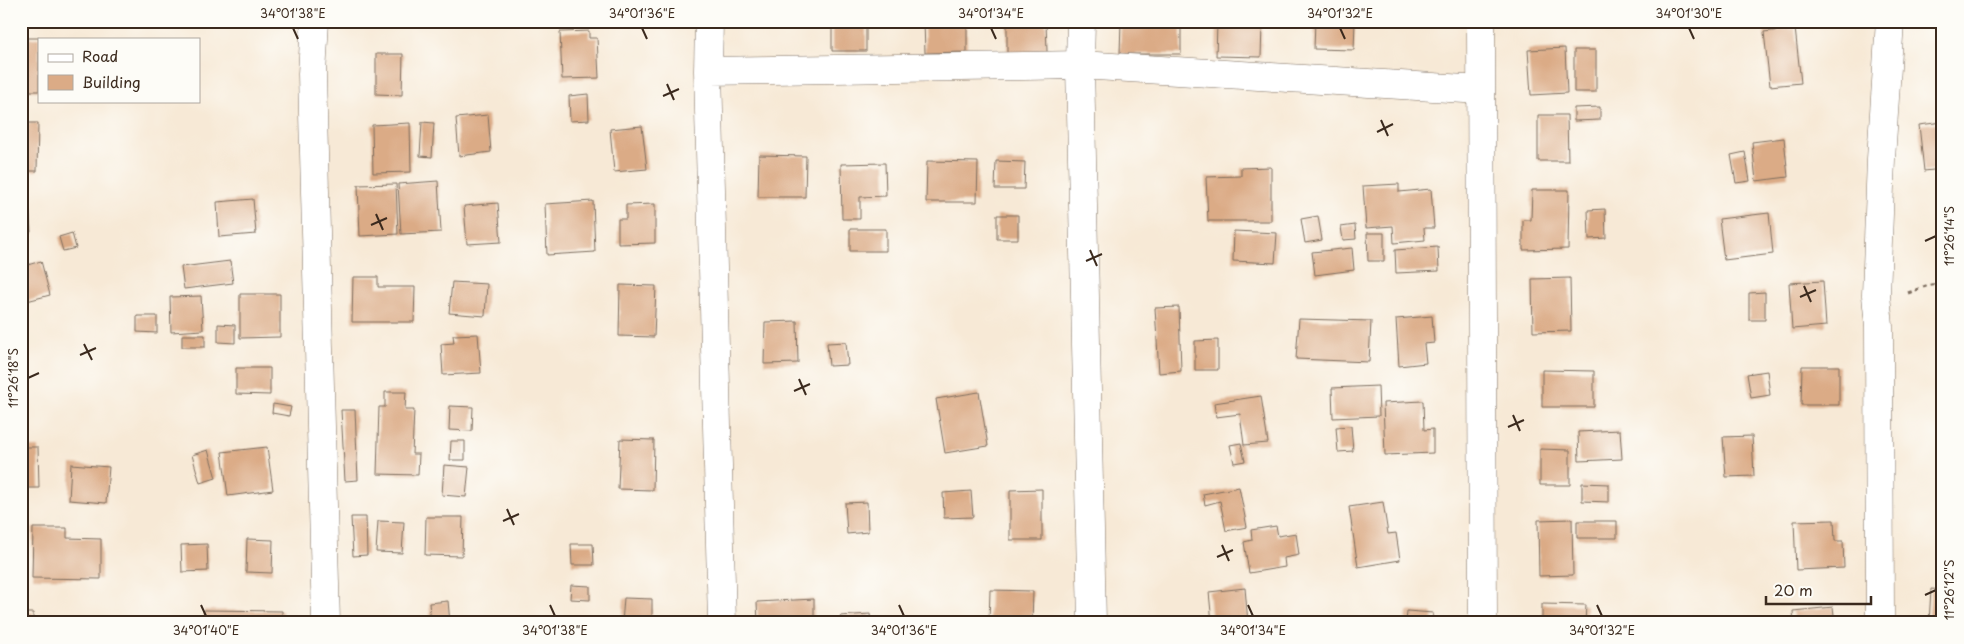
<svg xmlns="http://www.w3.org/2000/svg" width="1964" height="644" font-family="'Playpen Sans',sans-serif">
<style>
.building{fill:#dbab86}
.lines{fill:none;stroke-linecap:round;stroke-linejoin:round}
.street-casing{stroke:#7d6d5e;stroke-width:29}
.path{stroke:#7d6d5e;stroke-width:3;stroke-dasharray:4 4;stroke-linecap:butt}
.street{stroke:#fff;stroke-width:28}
.ticks{fill:none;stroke:#3b2a1e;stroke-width:2}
.neatline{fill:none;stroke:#3b2a1e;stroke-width:2}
.ticks-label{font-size:12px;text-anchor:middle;fill:#3b2a1e}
</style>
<rect width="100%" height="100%" fill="#fdfcf7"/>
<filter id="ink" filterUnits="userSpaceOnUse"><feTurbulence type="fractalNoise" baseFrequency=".02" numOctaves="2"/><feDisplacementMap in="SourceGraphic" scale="10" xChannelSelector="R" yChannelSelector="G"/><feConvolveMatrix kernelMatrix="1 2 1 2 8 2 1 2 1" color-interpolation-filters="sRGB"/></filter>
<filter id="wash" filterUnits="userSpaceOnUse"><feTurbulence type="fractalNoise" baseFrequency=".0096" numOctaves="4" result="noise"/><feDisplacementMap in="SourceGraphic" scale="20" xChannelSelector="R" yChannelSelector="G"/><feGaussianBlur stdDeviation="1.12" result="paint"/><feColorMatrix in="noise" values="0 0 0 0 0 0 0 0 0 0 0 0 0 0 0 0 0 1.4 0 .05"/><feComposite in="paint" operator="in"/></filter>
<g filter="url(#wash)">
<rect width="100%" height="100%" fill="#f7e9d6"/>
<g id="blocks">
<path class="building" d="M924,21h43v31l-42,1z
M1007,21h39l1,31 -40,1z
M1121,21h60v33h-61z
M1291,21h16v4h-16z
M1315,21h40l-1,29 -40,-1z
M1217,24l45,1 -1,32 -45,-1z
M832,26h34v25h-34z
M1795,28l6,55 -31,3 -6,-54z
M589,31v7h8l2,40 -37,1 -2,-47z
M21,38h18v53h-18z
M1565,48l2,45 -36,2 -3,-45z
M1574,50h22v42h-22z
M376,54h27l-1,41 -26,-1z
M588,94l1,26 -19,1 -1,-25z
M1600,107v13l-26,1v-13z
M488,115l3,37 -32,4 -3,-38z
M1538,115h29l1,46h-30z
M422,122l12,1 -2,34 -12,-1z
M1943,122v47l-19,2 -5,-46z
M21,123h17l-1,48h-16z
M410,123l1,49 -38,1 -1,-48z
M642,126l5,43 -33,3 -4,-43z
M1784,138l4,39 -32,4 -4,-39z
M1745,152l5,29 -14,2 -5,-28z
M759,155l47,1 -1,41h-47z
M927,161l51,1 -1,40h-51z
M996,161l29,1 -1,27h-29z
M885,163l1,33 -26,1v22h-18l-1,-55z
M1271,167v54h-63l-2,-44 35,-1v-8z
M438,181l3,51 -40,2 -3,-50z
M396,184l2,50 -38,2 -2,-51z
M1399,184v8l32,-3 3,39h-10l1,12 -31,3 -1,-17 -27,2 -3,-42z
M1532,190h37l-1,59 -45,1v-30h8z
M253,199l3,35 -37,3 -2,-35z
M593,201l2,51 -48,3 -2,-51z
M29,203l2,29h-10v-28z
M498,203l3,39 -34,2 -3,-38z
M655,204v39l-37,1v-25h8v-14z
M1605,209l1,29 -17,1 -1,-29z
M1769,213l4,41 -49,6 -5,-41z
M997,215h21v24h-21z
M1318,216l4,24 -17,3 -4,-24z
M1355,225l1,14 -13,1 -2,-13z
M850,229h36v22h-36z
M1234,231l43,2 -2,30 -42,-2z
M72,233l4,15 -13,3 -4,-14z
M1367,233h17v28h-16z
M1438,247l1,24 -43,2 -1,-23z
M1352,248l2,22 -39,5 -3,-23z
M41,261l9,34 -27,7 -2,-35z
M230,261l3,22 -49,6 -3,-22z
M353,277h25v10h37l-1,35h-62z
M1570,278l1,53 -38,1 -1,-53z
M1823,281l3,45 -34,3 -3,-46z
M452,282l35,2 -2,32 -36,-3z
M620,285l36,1 -2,51 -35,-1z
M1765,292v28h-16v-27z
M240,294h40v43l-40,1z
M201,296l2,34 -32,2 -1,-35z
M1179,307l2,64 -22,2 -4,-65z
M137,316h20v17l-20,-1z
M1432,316l2,27 -10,1 2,19 -27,3 -3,-47z
M1299,319l72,2 -2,41 -73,-3z
M797,321l1,42 -34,1 1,-42z
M218,324l17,1v18l-17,-1z
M478,334l3,39 -38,2 -2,-31 13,-1 -1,-8z
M182,335h23v12h-23z
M1218,340v30h-23v-29z
M846,342l2,23 -19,1 -2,-23z
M1802,366h37v39h-38z
M236,368h34v27l-34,-1z
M1542,370l52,1v36h-52z
M1767,371l3,24 -19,3 -4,-24z
M1378,386l1,30 -46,2 -1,-30z
M385,392h21l-1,18h9l-2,44h7l-1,21 -41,-1 2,-67h6z
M979,392l9,54 -43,7 -9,-54z
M1261,396l7,47 -24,2 -4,-31 -24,3 -2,-14z
M1423,401l1,29 9,-1v24l-48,2 -2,-52z
M273,404l18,3 -2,9 -17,-3z
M450,406l23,1 -1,24 -23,-1z
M341,410h14l3,70 -13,1z
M1351,426l2,25 -15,1 -2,-25z
M1620,430l2,29 -43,2 -1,-29z
M1752,436l2,40 -28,1 -3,-40z
M620,439l34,1 -1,50 -35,-1z
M451,441h14v19h-15z
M1241,443l4,18 -11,2 -4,-18z
M21,447h17l1,41h-18z
M267,447l6,43 -45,6 -6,-44z
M1540,449l30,1v35h-30z
M208,450l8,28 -16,5 -8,-28z
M71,464l38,3 -3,36 -37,-3z
M444,465l25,2 -3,30 -24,-2z
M1582,483l27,1v18l-27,-1z
M1239,487l8,40 -21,4 -6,-30 -15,4 -2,-11z
M1042,489v51h-32v-50z
M971,491l2,26 -29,1 -1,-25z
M867,502l1,30 -21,2 -2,-31z
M1383,502l5,32 8,-1 4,27 -42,7 -9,-60z
M351,517h15l1,38 -14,1z
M426,517h37l-1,39 -37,-1z
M1572,519l1,56 -34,1 -1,-56z
M1834,520l1,21h8l1,27 -48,2 -2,-49z
M378,521l26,1 -2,31 -26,-1z
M1577,521h40v17h-40z
M1276,526l2,10 18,-3 3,22 -15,3 1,9 -36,6 -5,-31 8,-2 -1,-10z
M33,528h34v10l34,1v40l-69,-1z
M247,539l26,1 -1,33 -26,-1z
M207,544l1,27 -26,1 -1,-27z
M571,544h22l1,21h-22z
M571,585l19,1v14l-20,-1z
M1245,588l3,35h-36l-3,-31z
M1931,589l12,1v33h-14z
M990,590l43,1 -1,32h-43z
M624,598l28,1v24h-30z
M814,599v20h-7v4h-49l-1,-21z
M448,601l2,22h-19l-2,-20z
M1542,604l44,1 -1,18h-43z
M1833,607l2,16h-41l-1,-12z
M204,610l78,1v12h-78z
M1407,611l26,2 -1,10h-26z
M21,613h12v10h-12z
M870,614l1,9h-30l-1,-7z
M598,618v5h-21v-4z"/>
</g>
</g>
<g filter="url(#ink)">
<use href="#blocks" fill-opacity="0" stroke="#7d6d5e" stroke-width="1"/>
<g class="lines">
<defs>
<path id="street" d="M315,21l-3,53 14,549
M1081,21l-1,44 12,558
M1481,21l2,602
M708,71l1,-50
M722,623l-14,-552 372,-6 401,25
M1880,623l-1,-297 -3,-31 5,-136 9,-138"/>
</defs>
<use href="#street" class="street-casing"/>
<path class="path" d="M1908,293l18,-7 17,-3"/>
<use href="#street" class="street"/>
</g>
</g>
<path class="ticks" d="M293,28l5,11M642,28l5,11M991,28l5,11M1340,28l5,11M1689,28l5,11M667,84l7,16M663,96l16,-7M1381,120l7,16M1377,132l16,-8M376,214l7,16M371,225l16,-7M1925,241l11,-5M1090,250l7,16M1086,261l16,-7M1804,286l7,16M1800,297l16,-7M84,344l8,16M80,355l16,-7M28,378l11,-5M799,379l7,16M794,391l16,-7M1513,415l7,16M1508,427l16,-7M507,509l7,16M503,521l16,-7M1222,545l7,16M1217,557l16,-7M1925,595l11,-5M201,605l5,11M550,605l5,11M899,605l5,11M1248,605l5,11M1597,605l5,11"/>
<rect width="1964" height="644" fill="none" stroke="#fdfcf7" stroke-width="55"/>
<rect x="38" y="38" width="162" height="65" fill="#fdfcf7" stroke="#afa8a0"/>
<rect x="48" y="54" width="25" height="8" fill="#ffffff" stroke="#afa8a0"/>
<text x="82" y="62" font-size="15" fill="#3b2a1e">Road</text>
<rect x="48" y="75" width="25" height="15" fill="#dbab86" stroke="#afa8a0"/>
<text x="82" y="88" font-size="15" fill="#3b2a1e">Building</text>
<path d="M1766 596v8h105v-8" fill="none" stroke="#3b2a1e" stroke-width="2.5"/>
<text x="1774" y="596" font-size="15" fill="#3b2a1e" stroke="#fdfcf7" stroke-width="4" paint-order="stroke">20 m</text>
<rect x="28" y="28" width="1908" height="588" class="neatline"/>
<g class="ticks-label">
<text x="293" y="18">34°01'38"E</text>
<text x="642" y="18">34°01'36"E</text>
<text x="991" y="18">34°01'34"E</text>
<text x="1340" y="18">34°01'32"E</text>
<text x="1689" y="18">34°01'30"E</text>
<text transform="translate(1950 236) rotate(-90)" y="4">11°26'14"S</text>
<text transform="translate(14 378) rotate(-90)" y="4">11°26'18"S</text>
<text transform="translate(1950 590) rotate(-90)" y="4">11°26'12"S</text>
<text x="206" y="635">34°01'40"E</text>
<text x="555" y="635">34°01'38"E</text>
<text x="904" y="635">34°01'36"E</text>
<text x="1253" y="635">34°01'34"E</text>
<text x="1602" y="635">34°01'32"E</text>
</g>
</svg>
